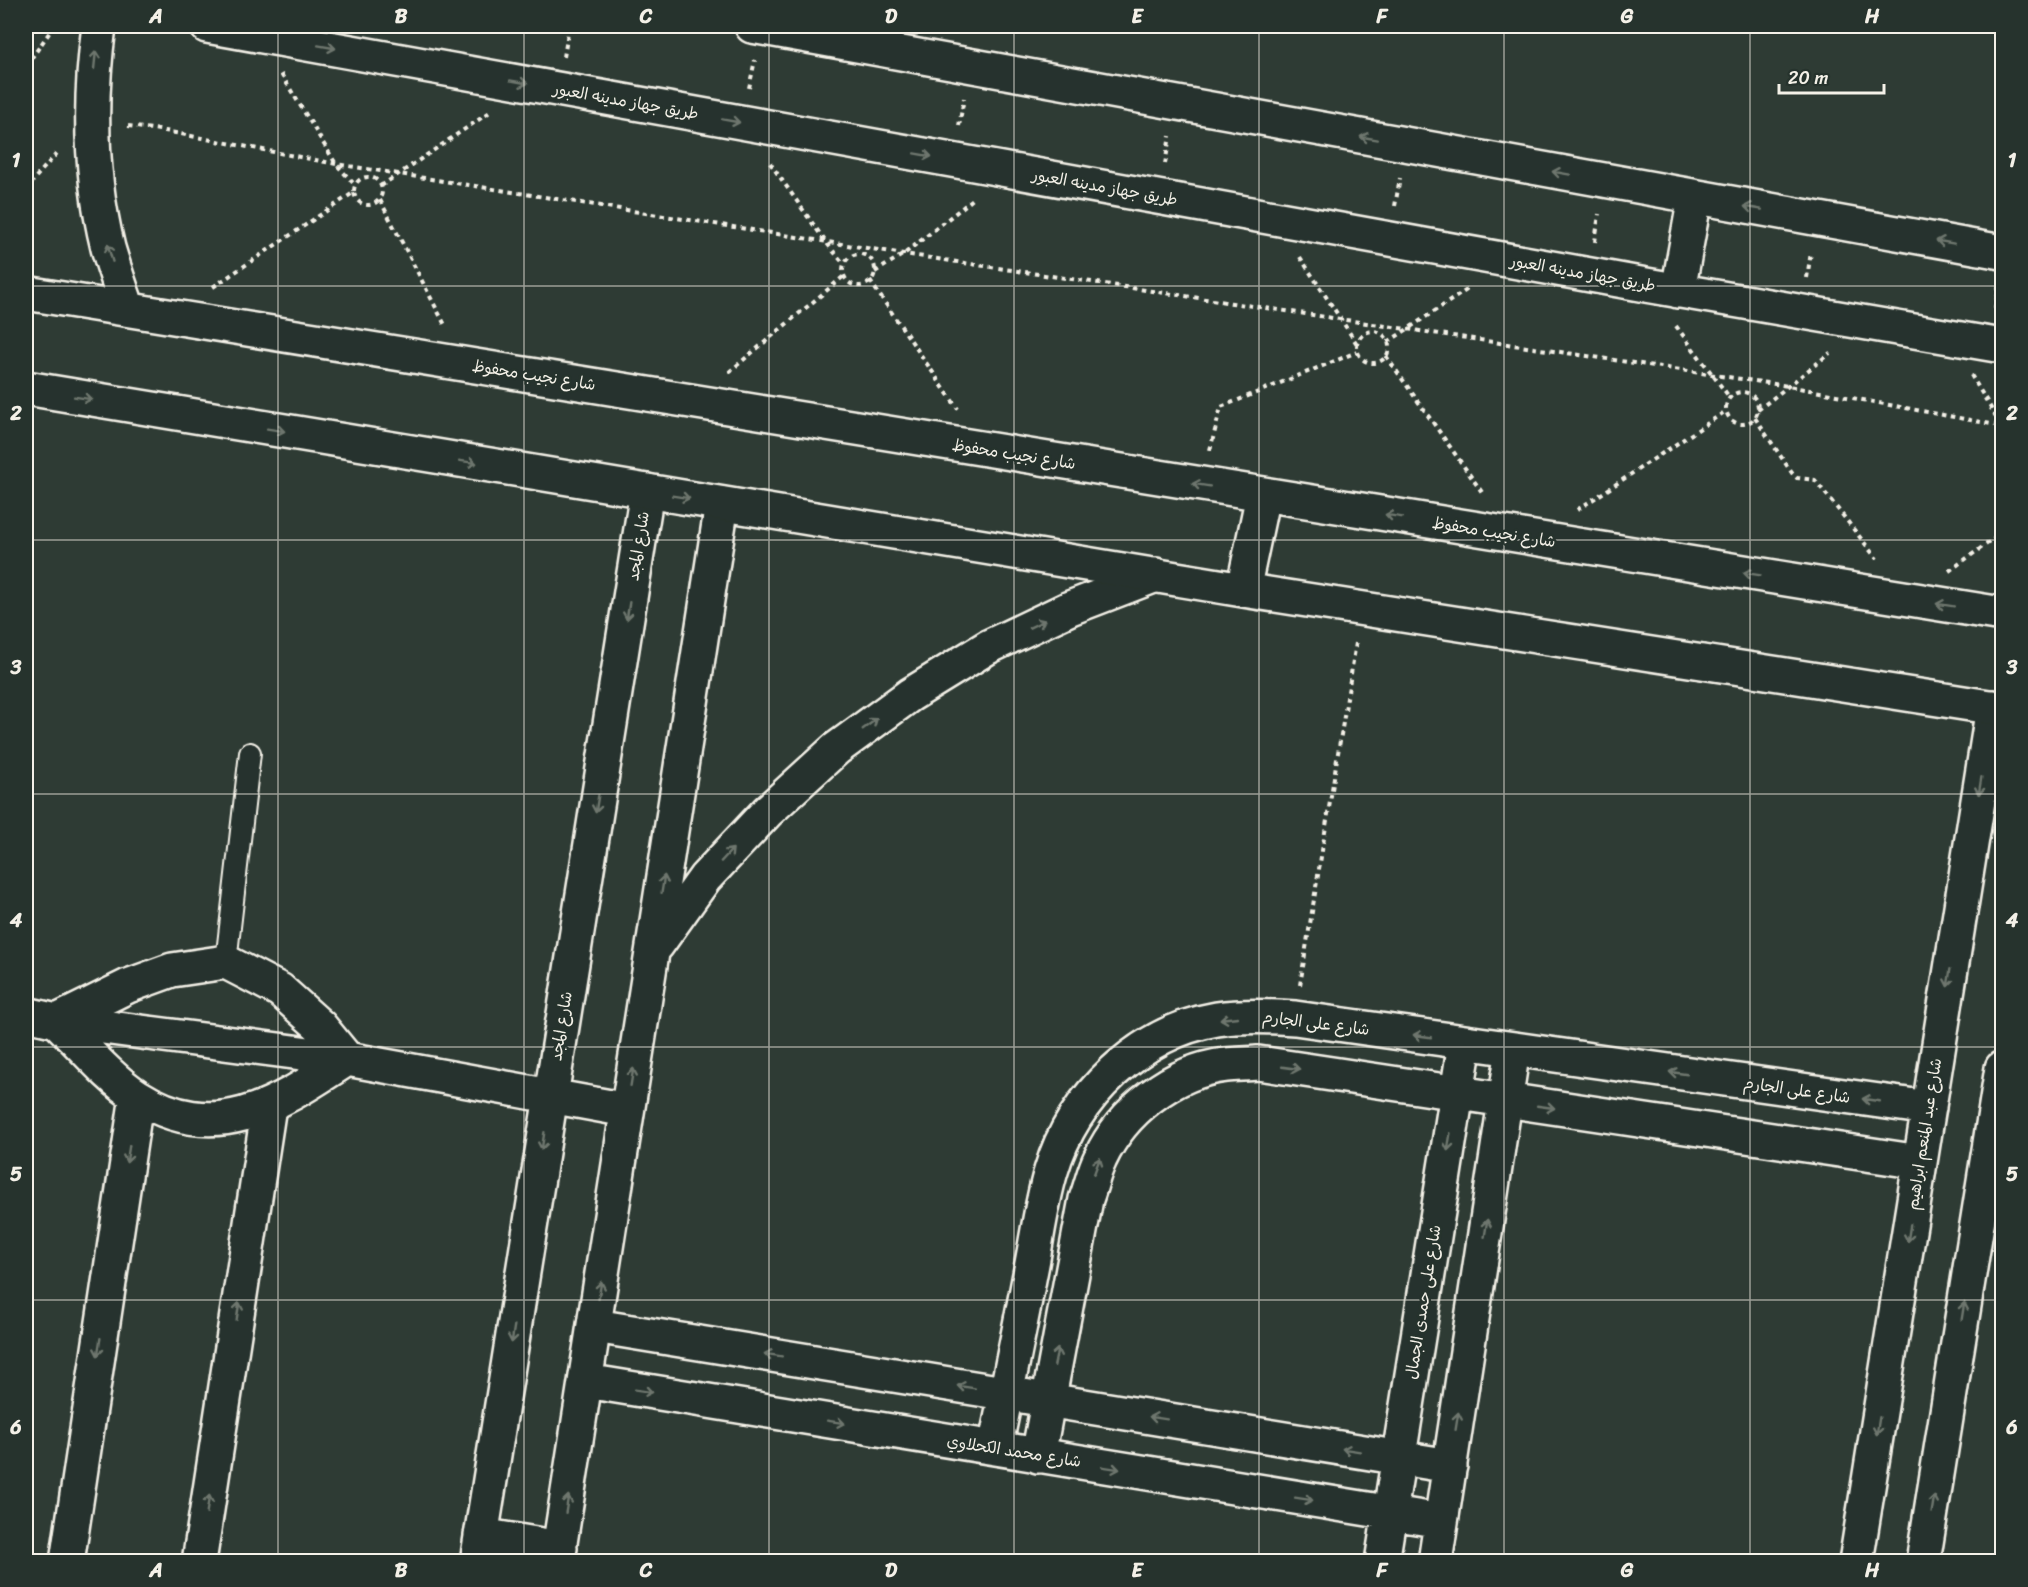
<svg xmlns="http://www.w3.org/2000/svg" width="2028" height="1587" font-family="Sriracha,'Playpen Sans Arabic',sans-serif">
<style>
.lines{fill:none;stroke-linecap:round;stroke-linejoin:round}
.lane-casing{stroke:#f4f1e8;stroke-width:24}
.street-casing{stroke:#f4f1e8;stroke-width:38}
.secondary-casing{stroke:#f4f1e8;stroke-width:38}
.path{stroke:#f4f1e8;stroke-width:4;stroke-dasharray:4.5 4.5;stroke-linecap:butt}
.lane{stroke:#26332d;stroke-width:20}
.street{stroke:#26332d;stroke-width:33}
.secondary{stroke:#26332d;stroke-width:33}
.oneway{stroke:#6e766e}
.grid{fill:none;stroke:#f4f1e8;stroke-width:1.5;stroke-opacity:0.55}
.labels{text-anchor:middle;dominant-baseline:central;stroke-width:5;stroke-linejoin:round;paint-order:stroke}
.street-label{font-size:16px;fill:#f4f1e8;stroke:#26332d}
.neatline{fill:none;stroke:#f4f1e8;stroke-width:2}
.grid-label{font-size:20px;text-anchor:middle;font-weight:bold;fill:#f4f1e8}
</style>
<rect width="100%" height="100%" fill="#2e3b34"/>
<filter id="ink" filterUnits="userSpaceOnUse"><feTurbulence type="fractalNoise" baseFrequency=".0167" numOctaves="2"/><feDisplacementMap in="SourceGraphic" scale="12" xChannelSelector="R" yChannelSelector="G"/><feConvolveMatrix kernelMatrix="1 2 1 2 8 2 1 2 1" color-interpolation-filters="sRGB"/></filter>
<g filter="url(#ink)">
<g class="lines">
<defs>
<path id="lane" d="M226,962l24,-209"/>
<path id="street" d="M657,945l48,-67 63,-67 68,-62 74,-54 78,-48 82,-39 86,-33
M226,962l54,28 40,36 27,33c-68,44 -130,88 -210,37 -28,-18 -56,-52 -80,-75l71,-35 44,-16z
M26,1014l31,7 290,38 280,51
M595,1326l855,140
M586,1381l855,140
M995,1448c12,-58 24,-116 35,-174 7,-34 11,-70 21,-103 22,-75 89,-139 166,-152 26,-4 51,-3 78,-1l634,90
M1038,1456l48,-257c5,-13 8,-28 14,-40 22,-48 73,-88 126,-94 11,-1 22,-1 32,-2l662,99
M481,1535l79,13
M67,1562l70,-466
M199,1562l70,-456
M477,1562l170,-1071
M557,1562l165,-1058
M1382,1562l83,-519
M1435,1562l78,-513
M1856,1562l137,-855
M1923,1562l79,-494"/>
<path id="secondary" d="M99,26c-10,74 -9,149 9,222 6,20 13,41 20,61
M207,26l1439,259 356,61
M752,26l1250,226
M1678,291l17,-94
M26,293l1976,321
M26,388l1217,202 759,119
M1243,590l20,-95"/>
</defs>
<use href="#lane" class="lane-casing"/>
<use href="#street" class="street-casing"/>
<use href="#secondary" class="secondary-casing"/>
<path class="path" d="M564,57l5,-31
M26,66l28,-40
M281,74l55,90 19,21
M749,88l6,-28
M128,126l32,4 176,34 568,90 884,132 214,40
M959,126l5,-28
M770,163l55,78 19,23
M1165,164l5,-28
M354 191a14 14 0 1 1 28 0a14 14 0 1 1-28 0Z
M381,186l109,-74
M26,192l9,-14 24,-27
M380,200l66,127
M1395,206l5,-28
M1595,242l4,-28
M843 270a16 16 0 1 1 32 0a16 16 0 1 1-32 0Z
M1300,257l57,87
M875,272l29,-18 69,-55
M1807,278l4,-26
M870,281l88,128
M213,287l140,-94
M1995,309l4,-25
M1676,326l54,72
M1357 347a16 16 0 1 1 32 0a16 16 0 1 1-32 0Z
M1388,342l80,-53
M1386,356l98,139
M729,372l115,-96
M1971,375l30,50
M1726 408a16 16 0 1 1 32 0a16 16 0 1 1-32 0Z
M1758,410l72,-57
M1755,418l37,55 5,5 18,2 62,79
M1210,450l11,-43 136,-55
M1577,510l149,-99
M1949,571l53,-38
M1300,985l56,-342"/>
<use href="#lane" class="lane"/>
<use href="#street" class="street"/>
<use href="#secondary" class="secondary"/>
</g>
<defs><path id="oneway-shaft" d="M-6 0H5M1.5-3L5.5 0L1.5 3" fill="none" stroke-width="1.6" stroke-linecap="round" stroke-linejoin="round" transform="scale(1.5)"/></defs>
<g class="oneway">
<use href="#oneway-shaft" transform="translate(327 47) rotate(10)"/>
<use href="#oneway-shaft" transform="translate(95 60) rotate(-84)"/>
<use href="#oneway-shaft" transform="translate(519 82) rotate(10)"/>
<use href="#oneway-shaft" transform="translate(731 121) rotate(10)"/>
<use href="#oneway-shaft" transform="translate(1369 138) rotate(-170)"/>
<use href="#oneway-shaft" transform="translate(923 155) rotate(10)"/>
<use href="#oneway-shaft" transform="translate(1561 173) rotate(-170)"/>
<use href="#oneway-shaft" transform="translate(1753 208) rotate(-170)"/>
<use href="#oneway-shaft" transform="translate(1945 242) rotate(-170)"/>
<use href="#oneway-shaft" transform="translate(110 253) rotate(-106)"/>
<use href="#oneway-shaft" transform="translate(83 398) rotate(9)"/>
<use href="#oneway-shaft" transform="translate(276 430) rotate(9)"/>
<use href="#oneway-shaft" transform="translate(468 462) rotate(9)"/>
<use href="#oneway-shaft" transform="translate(1201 485) rotate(-171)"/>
<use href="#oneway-shaft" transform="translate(681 497) rotate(9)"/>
<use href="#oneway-shaft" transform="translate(1394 516) rotate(-171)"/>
<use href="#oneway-shaft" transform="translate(1752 574) rotate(-171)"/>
<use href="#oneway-shaft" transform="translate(1945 605) rotate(-171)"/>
<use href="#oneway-shaft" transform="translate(628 611) rotate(99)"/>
<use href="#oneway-shaft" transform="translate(1037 624) rotate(-26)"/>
<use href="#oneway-shaft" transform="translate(870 724) rotate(-36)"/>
<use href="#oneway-shaft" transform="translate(1980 786) rotate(99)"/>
<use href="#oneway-shaft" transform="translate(597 804) rotate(99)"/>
<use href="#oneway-shaft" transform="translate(727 855) rotate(-47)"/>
<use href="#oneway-shaft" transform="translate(663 884) rotate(-81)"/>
<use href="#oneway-shaft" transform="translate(1949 978) rotate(99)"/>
<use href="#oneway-shaft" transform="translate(1229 1018) rotate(174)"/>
<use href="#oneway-shaft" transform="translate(1422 1036) rotate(-172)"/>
<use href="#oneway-shaft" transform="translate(1291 1068) rotate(8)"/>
<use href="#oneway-shaft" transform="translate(1678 1073) rotate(-172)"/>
<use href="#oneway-shaft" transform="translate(632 1077) rotate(-81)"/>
<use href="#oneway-shaft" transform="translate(1871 1100) rotate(-172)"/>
<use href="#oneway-shaft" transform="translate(1546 1107) rotate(8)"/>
<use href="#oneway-shaft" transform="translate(543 1141) rotate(99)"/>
<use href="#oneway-shaft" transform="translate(1449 1142) rotate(99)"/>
<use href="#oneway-shaft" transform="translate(128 1154) rotate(99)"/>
<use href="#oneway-shaft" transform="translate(1097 1166) rotate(-70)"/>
<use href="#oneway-shaft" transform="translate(1486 1228) rotate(-81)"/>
<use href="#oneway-shaft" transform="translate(1909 1233) rotate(99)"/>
<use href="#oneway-shaft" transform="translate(600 1290) rotate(-81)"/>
<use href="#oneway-shaft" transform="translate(238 1311) rotate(-81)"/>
<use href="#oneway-shaft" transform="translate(1963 1311) rotate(-81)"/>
<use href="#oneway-shaft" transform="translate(513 1334) rotate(99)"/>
<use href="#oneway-shaft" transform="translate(99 1347) rotate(99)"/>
<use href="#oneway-shaft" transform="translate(773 1355) rotate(-171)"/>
<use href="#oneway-shaft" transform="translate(1056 1357) rotate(-79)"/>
<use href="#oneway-shaft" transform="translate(966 1387) rotate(-171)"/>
<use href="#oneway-shaft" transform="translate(644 1391) rotate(9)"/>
<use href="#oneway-shaft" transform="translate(1158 1418) rotate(-171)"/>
<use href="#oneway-shaft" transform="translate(1457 1421) rotate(-81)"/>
<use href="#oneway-shaft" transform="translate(836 1422) rotate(9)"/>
<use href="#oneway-shaft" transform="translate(1878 1426) rotate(99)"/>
<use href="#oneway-shaft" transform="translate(1351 1450) rotate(-171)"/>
<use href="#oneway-shaft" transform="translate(1111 1468) rotate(9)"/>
<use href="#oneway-shaft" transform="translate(1304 1499) rotate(9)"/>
<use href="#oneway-shaft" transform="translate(208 1504) rotate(-81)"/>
<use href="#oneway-shaft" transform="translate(567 1504) rotate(-81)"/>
<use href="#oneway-shaft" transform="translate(1933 1504) rotate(-81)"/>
</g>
</g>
<path class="grid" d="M278,26v1536M524,26v1536M769,26v1536M1014,26v1536M1259,26v1536M1504,26v1536M1750,26v1536M26,286h1976M26,540h1976M26,794h1976M26,1047h1976M26,1300h1976"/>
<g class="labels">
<g class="street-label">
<text transform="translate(626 101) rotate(10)">طريق جهاز مدينه العبور</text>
<text transform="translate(1105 187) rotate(10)">طريق جهاز مدينه العبور</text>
<text transform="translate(1583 273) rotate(10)">طريق جهاز مدينه العبور</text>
<text transform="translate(534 375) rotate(9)">شارع نجيب محفوظ</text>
<text transform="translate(1014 454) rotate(9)">شارع نجيب محفوظ</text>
<text transform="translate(1494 532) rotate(9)">شارع نجيب محفوظ</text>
<text transform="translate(638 546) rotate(-81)">شارع المجد</text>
<text transform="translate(1316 1023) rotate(7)">شارع على الجارم</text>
<text transform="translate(561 1026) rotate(-81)">شارع المجد</text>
<text transform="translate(1797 1090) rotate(8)">شارع على الجارم</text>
<text transform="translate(1924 1134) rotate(-81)">شارع عبد المنعم ابراهيم</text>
<text transform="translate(1423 1302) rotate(-81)">شارع على حمدى الجمال</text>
<text transform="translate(1014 1451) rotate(9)">شارع محمد الكحلاوي</text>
</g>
</g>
<rect width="2028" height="1587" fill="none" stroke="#26332d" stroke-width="66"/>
<path d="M1779 84v9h105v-9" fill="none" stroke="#f4f1e8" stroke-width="3"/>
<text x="1788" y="84" font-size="18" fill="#f4f1e8" stroke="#26332d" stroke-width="4.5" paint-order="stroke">20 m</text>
<rect x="33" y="33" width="1962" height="1521" class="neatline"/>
<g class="grid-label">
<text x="156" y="23">A</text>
<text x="401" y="23">B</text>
<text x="646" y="23">C</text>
<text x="891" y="23">D</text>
<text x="1137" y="23">E</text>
<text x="1382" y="23">F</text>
<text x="1627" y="23">G</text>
<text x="1872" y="23">H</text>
<text x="16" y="167">1</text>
<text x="2012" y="167">1</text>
<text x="16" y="420">2</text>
<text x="2012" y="420">2</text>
<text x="16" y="674">3</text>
<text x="2012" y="674">3</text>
<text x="16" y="927">4</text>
<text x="2012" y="927">4</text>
<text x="16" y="1181">5</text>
<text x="2012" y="1181">5</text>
<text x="16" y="1434">6</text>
<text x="2012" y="1434">6</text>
<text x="156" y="1577">A</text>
<text x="401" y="1577">B</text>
<text x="646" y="1577">C</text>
<text x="891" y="1577">D</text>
<text x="1137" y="1577">E</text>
<text x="1382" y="1577">F</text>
<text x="1627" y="1577">G</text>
<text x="1872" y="1577">H</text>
</g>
</svg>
